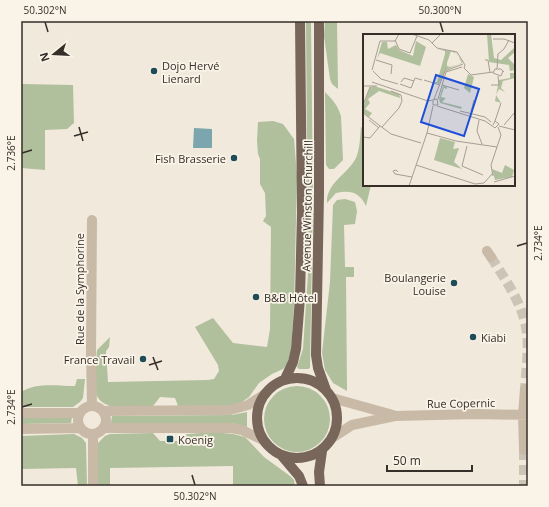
<svg xmlns="http://www.w3.org/2000/svg" width="549" height="507" font-family="'Open Sans',sans-serif">
<style>
.green{fill:#b0bf9c}
.water{fill:#7ba6ad}
.lines{fill:none;stroke-linecap:round;stroke-linejoin:round}
.minor-tunnel{stroke:#ccc4b7;stroke-width:10;stroke-dasharray:10 5;stroke-linecap:butt}
.minor{stroke:#c9baa8;stroke-width:10}
.major{stroke:#776659;stroke-width:10}
.ticks{fill:none;stroke:#362e28;stroke-width:1.5}
.poi-dot{fill:#1f4c56;stroke:#f9f3e8;stroke-width:1.5}
.labels{text-anchor:middle;dominant-baseline:central;stroke-width:3.5;stroke-linejoin:round;paint-order:stroke}
.poi-label{font-size:11px;fill:#362e28;stroke:#f9f3e8;text-anchor:start}
.street-label{font-size:11px;fill:#362e28;stroke:#f9f3e8}
.inset-road{fill:none;stroke:#a69e93;stroke-width:1}
.view{fill:#1d4ed8;fill-opacity:0.15;stroke:#1d4ed8;stroke-width:2}
.inset-edge{fill:none;stroke:#362e28;stroke-width:2}
.neatline{fill:none;stroke:#362e28;stroke-width:1.5}
.ticks-label{font-size:10px;text-anchor:middle;fill:#362e28}
</style>
<rect width="100%" height="100%" fill="#f1e9db"/>
<path class="green" d="M306,21h5l2,175 -3,172 -2,1h-9l-2,-2 6,-18 5,-75z
M325,21h12l1,68 -6,-5 -2,-5 -6,-43z
M21,84l52,1 1,38 -7,6 -22,1v40l-24,-2z
M325,92c8,8 13,14 16,24l2,44 -9,9h-5l-3,-4z
M273,121l10,3 11,15 3,37 -3,131 -3,44 -4,13 -4,5 -11,5 -13,9 -10,14 -13,9h-58l-3,-8 -15,-1 -7,9h-43c-5,-2 -10,-4 -13,-10 -3,-6 -1,-37 0,-46l13,-13 -1,10 -3,4 2,31 100,-2 6,-1 5,-8 -1,-6 -23,-38 18,-9 20,25 34,4 3,-18 1,-102 -8,-6 3,-5 -1,-23 -5,-9v-25l-2,-5 -1,-13 1,-19z
M361,127l3,2v56h7l-5,21c-7,-14 -15,-16 -30,-13l-9,10c-1,-20 21,-29 29,-45 4,-9 4,-21 5,-31z
M345,199l10,3 2,9 -2,13 -11,1 1,42h9v10h-8l1,114 -14,-8 -8,-13 -3,-17 8,-71 3,-77 4,-5z
M77,379h8l-2,19 -3,4 -7,5h-52v-15c15,-10 37,-6 54,-6z
M264 419a33 33 0 1 1 66 0a33 33 0 1 1-66 0Z
M247,412v15l-16,-4h-120l1,-7 120,-1z
M21,417h51l-1,6 -50,1z
M213,432l20,2 12,3 19,20 26,19 4,4 1,6h-62v-20l-123,2v18h-12v-43l7,-7 5,-2 43,-1 7,8h18l1,-5 9,-2z
M74,434l8,4 4,5 1,43h-9l-2,-18 -55,1v-33z"/>
<path class="water" d="M194,128l18,1v19h-19z"/>
<g class="lines">
<path class="minor-tunnel" d="M491,257c15,24 33,48 36,77 2,15 -1,39 -2,55
M524,450v36"/>
<path class="minor" d="M92,220l-1,134 1,52
M487,251l4,6
M332,398l61,17
M78 420a14 14 0 1 1 28 0a14 14 0 1 1-28 0Z
M103,411l127,-1 18,-5 17,-11
M21,413h58
M104,428h127l11,2 21,10
M21,429l59,-1
M332,438l20,-13 43,-9 81,-2 52,1
M524,450l-1,-35 2,-26
M93,486v-51"/>
<path class="major" d="M319,21v173l-3,161 2,13 8,22
M257 418a40 40 0 1 1 80 0a40 40 0 1 1-80 0Z
M285,379l8,-17 3,-13 4,-51 2,-86 -2,-191
M282,456l17,20 4,10
M320,486l-1,-14 3,-21"/>
</g>
<path class="ticks" d="M45,22l3,10M440,22l3,10M79,127l4,14M74,136l14,-4M22,153l10,-3M517,246l10,-3M153,357l5,13M149,365l13,-4M22,407l10,-3M192,475l3,10"/>
<g class="poi-dot">
<circle cx="154" cy="71" r="4"/>
<circle cx="234" cy="158" r="4"/>
<circle cx="454" cy="283" r="4"/>
<circle cx="256" cy="297" r="4"/>
<circle cx="473" cy="337" r="4"/>
<circle cx="143" cy="359" r="4"/>
<rect x="166" y="435" width="8" height="8" rx="2"/>
</g>
<g class="labels">
<g class="poi-label">
<text x="162" y="65">Dojo Hervé<tspan x="162" dy="13">Lienard</tspan></text>
<text x="226" y="158" text-anchor="end">Fish Brasserie</text>
<text x="446" y="277" text-anchor="end">Boulangerie<tspan x="446" dy="13">Louise</tspan></text>
<text x="264" y="297">B&amp;B Hôtel</text>
<text x="481" y="337">Kiabi</text>
<text x="135" y="359" text-anchor="end">France Travail</text>
<text x="178" y="439">Koenig</text>
</g>
<g class="street-label">
<text transform="translate(307 206) rotate(-89)">Avenue Winston Churchill</text>
<text transform="translate(79 289) rotate(-90)">Rue de la Symphorine</text>
<text transform="translate(461 403) rotate(-1)">Rue Copernic</text>
</g>
</g>
<g transform="translate(363 34)">
<rect width="152" height="152" fill="#f1e9db"/>
<path d="M124,0h4l3,24 7,2 14,-13v5l-7,6 7,7v5l-5,1 -1,-6 -20,-3zM53,7l10,6 -6,19 -40,-13 -3,6 5,-17h5l1,7 8,-4 3,5 14,6zM74,15l17,2 9,11 -17,8 -7,14 -6,-2h4l8,-28v-3zM88,17l6,3 5,9 -12,4 -3,-1v-3zM147,39h5v5l-12,3 -2,7 4,4 -6,-3 -3,6 5,8 -6,-2 4,-21 11,-2zM105,40l6,3 -4,16 -6,-5zM11,52l25,8 2,7 -1,-3 -21,-7 -11,8 2,4 -5,6 7,4 -3,4 -5,-4 -1,-6 7,-20zM80,52l4,1v2l-3,-1 -3,9 5,1 -4,4 20,5 -1,2 -21,-6 -1,-4zM77,104l15,4 -2,7 6,-1 -5,14 8,7 -28,-9zM142,131l9,5 -2,7 -17,3 -3,-11 10,4z" fill="#b0bf9c" fill-rule="evenodd"/>
<path class="inset-road" d="M49,0l17,6 8,8M130,5h11l11,4M32,6l4,9 11,4 7,-17M17,7h15l4,-7M69,9l9,-9M74,14l20,4 8,13 -1,3 7,7 22,-3M13,26l16,5 -1,9M122,26h3l2,13M134,35l1,-15 6,-5 5,-9M9,36l8,-29M10,37l8,8 17,5M140,37l-2,5 -8,-3 2,-4h6l3,3M61,46l16,5M9,48l56,19 9,-2 1,6h-5v-5M38,48l3,-4 10,3M37,50l11,4 4,-10 7,2M79,51l17,5M128,51h8l-1,-9M0,52h14M71,65l11,-28 18,-7M75,65l8,-27 16,-5M0,71l7,-18M74,72l48,15 10,7 4,-4 -4,-3 -2,4M97,77l25,6 6,5M108,78l3,-12M0,79l28,21 30,9M6,86l10,8M116,86l-2,11 5,13M132,87l6,-18M141,91l11,-13M136,92l16,4M19,93l17,-19 3,-7 -1,-6 -10,-4M64,99l29,8 41,6M0,103l7,1 10,-12M104,112l-5,20 21,9M53,131l59,19 9,-1 8,-9M35,138l-2,-2 -3,1 2,3 17,3M130,142l-2,-11 10,-30 -3,-8M131,148l21,-6M46,152l18,-53 6,-27"/>
<path class="view" d="M73,41l43,14 -15,47 -43,-14z"/>
<rect width="152" height="152" class="inset-edge"/>
</g>
<rect width="549" height="507" fill="none" stroke="#f9f3e8" stroke-width="44"/>
<g transform="translate(54 54) rotate(252)" stroke="#f9f3e8" stroke-width="3" paint-order="stroke">
<path d="M0-3L7 15L0 10L-7 15Z" fill="#362e28"/>
<text y="-6" font-size="11" font-weight="bold" text-anchor="middle" fill="#362e28">N</text>
</g>
<path d="M387 465v6h85v-6" fill="none" stroke="#362e28" stroke-width="2"/>
<text x="393" y="465" font-size="12" fill="#362e28" stroke="#f9f3e8" stroke-width="3" paint-order="stroke">50 m</text>
<rect x="22" y="22" width="505" height="463" class="neatline"/>
<g class="ticks-label">
<text x="45" y="14">50.302°N</text>
<text x="440" y="14">50.300°N</text>
<text transform="translate(11 153) rotate(-90)" y="4">2.736°E</text>
<text transform="translate(538 243) rotate(-90)" y="4">2.734°E</text>
<text transform="translate(11 407) rotate(-90)" y="4">2.734°E</text>
<text x="195" y="500">50.302°N</text>
</g>
</svg>
